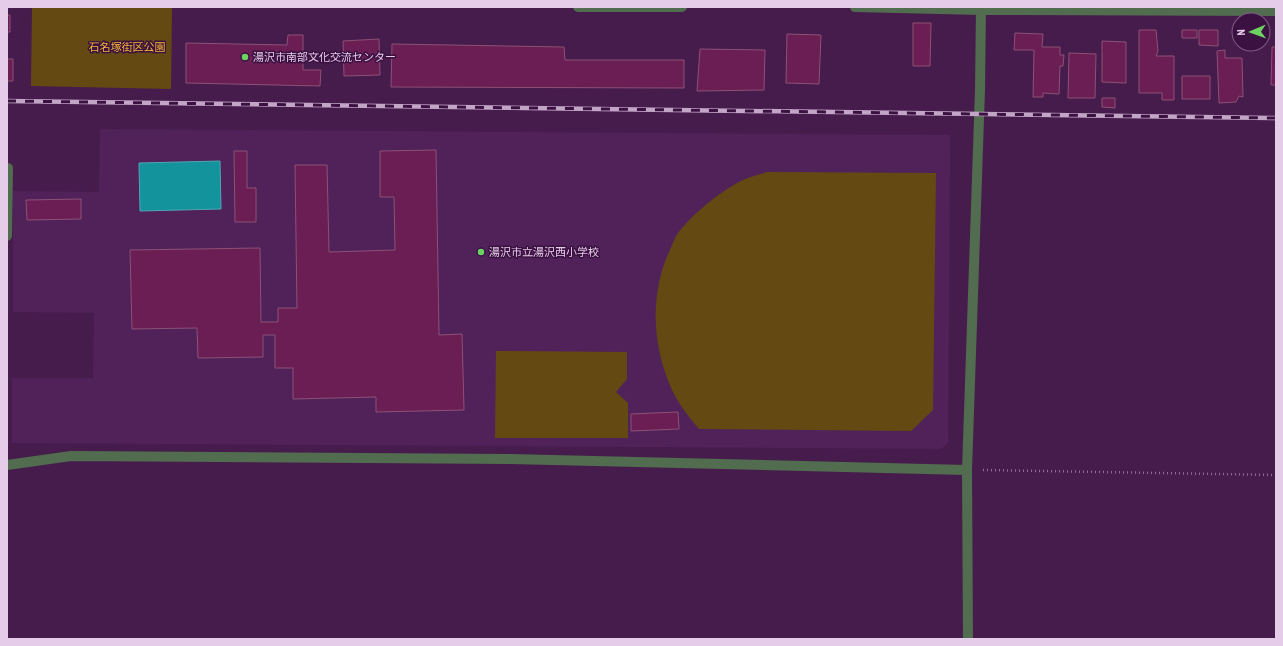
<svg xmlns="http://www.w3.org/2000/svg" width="1283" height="646" font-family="'PT Sans Narrow','Noto Sans JP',sans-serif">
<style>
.built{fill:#512259}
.green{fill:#644a12}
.water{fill:#13949c;stroke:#52a5b3}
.building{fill:#6a1e53;stroke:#8d5177}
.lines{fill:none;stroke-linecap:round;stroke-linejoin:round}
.path{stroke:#8f6d94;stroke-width:2.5;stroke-dasharray:1 3;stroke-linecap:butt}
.minor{stroke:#516c4e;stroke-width:10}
.rail-casing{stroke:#c3a6c7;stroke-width:4.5}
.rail{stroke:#3b1141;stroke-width:3;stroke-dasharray:9;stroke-linecap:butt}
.poi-dot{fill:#6cd362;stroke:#3b1141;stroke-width:1.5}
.labels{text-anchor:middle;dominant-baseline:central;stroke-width:3;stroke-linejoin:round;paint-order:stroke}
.park-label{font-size:11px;fill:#f4b731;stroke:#3b1141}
.poi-label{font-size:11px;fill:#e5cce9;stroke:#3b1141;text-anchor:start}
</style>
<rect width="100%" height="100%" fill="#461c4c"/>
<path class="built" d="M100,129l850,6 -2,308 -7,6 -929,-6v-65h81l1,-65 -81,-1v-121l86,1z"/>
<path class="green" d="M32,7l140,1 -1,81 -140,-3z
M767,172l169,1 -3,237 -22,21 -212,-2c-10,-12 -19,-23 -26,-37 -21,-44 -24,-98 -3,-142 2,-5 4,-10 6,-14 14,-20 43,-44 65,-55 8,-4 18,-6 26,-9z
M496,351l131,1v27l-11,13 12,11v35h-133z"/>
<path class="water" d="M220,161l1,48 -81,2 -1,-48z"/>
<path class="building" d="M7,15h3v17h-3z
M913,23h18l-1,43h-17z
M1139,30h17l2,21 -2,5h18v44h-12v-7h-23z
M1182,30h15v8h-15z
M1199,30h19v16l-19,-1z
M1015,33l28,1 -1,13h18v8h4l-1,11h-3l-1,28 -16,-1v4h-10l1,-47h-20z
M787,34l34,1 -2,49 -33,-1z
M288,35h15v35h18l-1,16 -134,-3v-40l101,2z
M379,39l1,36 -36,1 -1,-35z
M1102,41l24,1v41l-24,-1z
M392,44l172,3 1,13h119v28l-293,-1z
M1272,47h4v38h-5z
M700,49l65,1 -1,40 -67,1z
M1225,50v8h17l1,39 -4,-1 -3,6 -17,1 -2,-52z
M1069,53l27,1 -1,44h-27z
M7,59h6v22h-6z
M1182,76h28v23h-28z
M1102,98h13v10l-13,-1z
M436,150l3,185 23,-1 2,76 -88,2v-15l-83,2v-31h-18v-33h-12v22l-65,1 -1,-30 -65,1 -2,-79 130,-2 1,74h17v-14h19l-2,-143h32l2,87 66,-2 -1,-53h-14v-46z
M234,151h13v37h9v34h-21z
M81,199v20l-54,1 -1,-20z
M678,412l1,17 -48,2v-17z"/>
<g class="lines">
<path class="path" d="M983,470l293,5"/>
<path class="minor" d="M578,7h104
M855,7l126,3 295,1
M7,236l1,-68
M7,465l64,-9 439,3 457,11
M968,639l-1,-169 13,-380 1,-83"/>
<defs>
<path id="rail" d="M7,101l1269,17"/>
</defs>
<use href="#rail" class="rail-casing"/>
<use href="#rail" class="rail"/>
</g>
<g class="poi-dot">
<circle cx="245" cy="57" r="4"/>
<circle cx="481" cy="252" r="4"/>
</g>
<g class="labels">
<g class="park-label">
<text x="127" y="47">石名塚街区公園</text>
</g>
<g class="poi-label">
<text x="253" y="57">湯沢市南部文化交流センター</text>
<text x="489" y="252">湯沢市立湯沢西小学校</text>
</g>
</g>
<rect width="1283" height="646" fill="none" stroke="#e5cce9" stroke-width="16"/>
<g transform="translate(1251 32) rotate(268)"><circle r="19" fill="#3b1141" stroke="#7f5c84"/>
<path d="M0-3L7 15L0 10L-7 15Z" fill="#6cd362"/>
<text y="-6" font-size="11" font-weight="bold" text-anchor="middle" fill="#e5cce9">N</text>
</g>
</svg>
